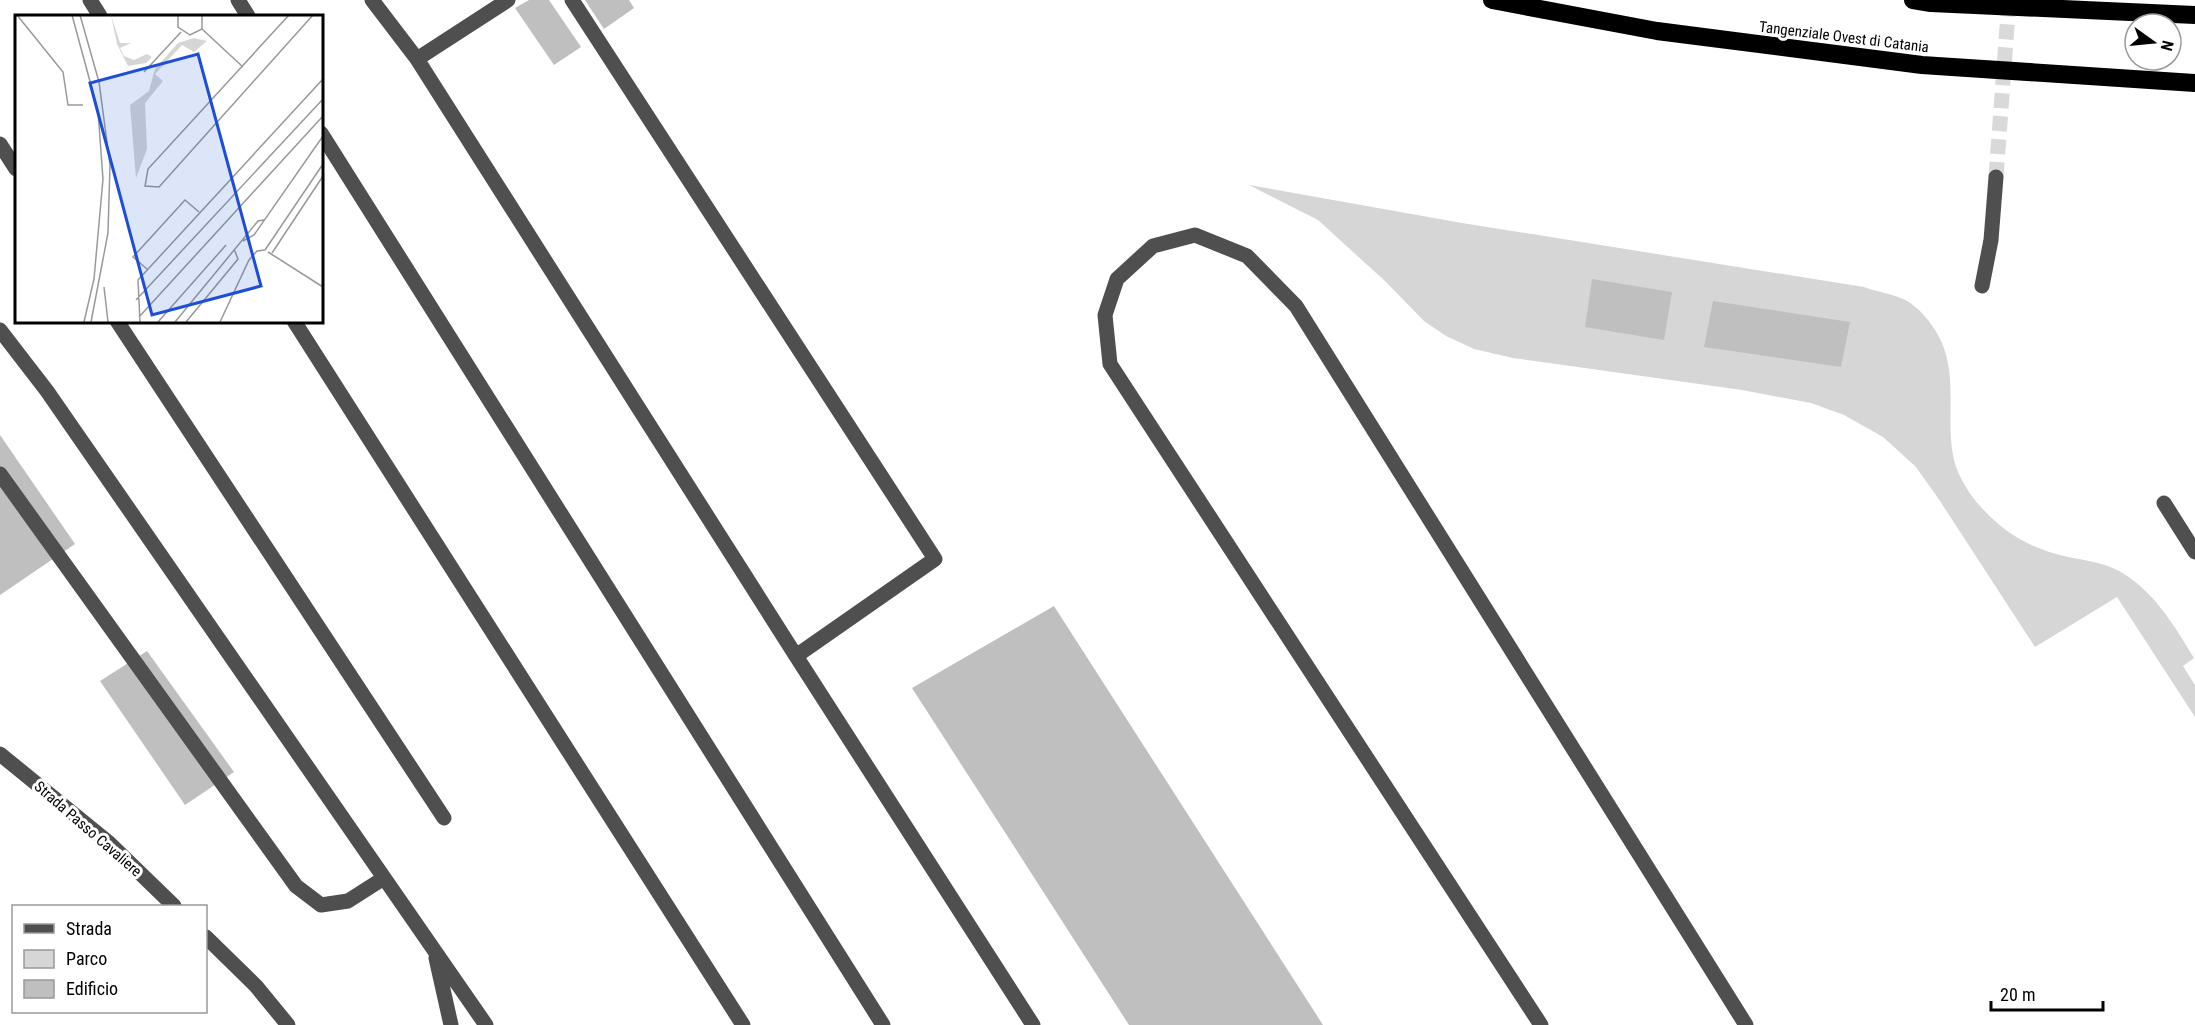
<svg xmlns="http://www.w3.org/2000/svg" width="2195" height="1025" font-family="'Roboto Condensed',sans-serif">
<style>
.green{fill:#d6d6d6}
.building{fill:#bfbfbf}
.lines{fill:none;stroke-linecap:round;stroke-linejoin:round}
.minor-tunnel{stroke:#d9d9d9;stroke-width:15;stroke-dasharray:15 8;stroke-linecap:butt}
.minor{stroke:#4f4f4f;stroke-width:15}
.highway{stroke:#000;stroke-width:18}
.labels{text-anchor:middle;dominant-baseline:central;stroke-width:6;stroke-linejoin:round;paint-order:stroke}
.street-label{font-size:15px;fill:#000;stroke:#fff}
.inset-road{fill:none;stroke:#999;stroke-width:1.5}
.view{fill:#1d4ed8;fill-opacity:0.15;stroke:#1d4ed8;stroke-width:3}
.inset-edge{fill:none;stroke:#000;stroke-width:3}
</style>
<rect width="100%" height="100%" fill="#fff"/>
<path class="green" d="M1249,185l213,38 402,64c13,5 30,7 43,14 12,7 21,18 28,29 29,45 5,97 23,142 5,11 14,26 22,34 22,25 48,41 80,49 19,5 39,6 57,15 35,18 57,55 77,88l-11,8 12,19v32l-78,-120 -82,50 -95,-146 -24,-34 -33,-30 -39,-22 -33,-12 -69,-13 -229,-32 -39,-9 -28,-13 -22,-15 -38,-39 -68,-62z"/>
<path class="building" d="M529,0h20l32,47 -27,18 -39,-57z
M585,0h44l5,8 -30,21z
M1592,279l80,13 -8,48 -79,-13z
M1713,301l137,21 -9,45 -137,-20z
M0,435l75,109 -75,51z
M1054,606l269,419h-194l-217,-337z
M147,651l87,121 -49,33 -85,-124z"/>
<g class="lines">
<path class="minor-tunnel" d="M1996,177l13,-177"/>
<path class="minor" d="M90,0l10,16
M238,0l10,16
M372,0l45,59 379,597 237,369
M572,0l363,559 -139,97
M417,59l91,-59
M321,133l562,892
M0,144l16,25
M1982,286l9,-46 5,-63
M117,321l327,497
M294,321l449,704
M0,330l47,61 439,634
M0,474l296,412 25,19 27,-4 36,-23
M2164,503l31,49
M0,754l108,88 66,64
M206,937l50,49 32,39
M436,958l15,67
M1541,1025l-431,-661 -5,-49 12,-36 36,-33 42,-11 52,21 49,50 450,719"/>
<path class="highway" d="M1492,0l165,31 265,34 273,18
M1913,0l18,3 264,12"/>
</g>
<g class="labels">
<g class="street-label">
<text transform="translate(1844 37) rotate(7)">Tangenziale Ovest di Catania</text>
<text transform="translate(88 829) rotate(41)">Strada Passo Cavaliere</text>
</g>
</g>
<g transform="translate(15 15)">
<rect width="308" height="308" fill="#fff"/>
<path d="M96,0l9,28h11l-11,5 4,8 10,4 13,-6 5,3 -6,6 -18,3 -11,-22zM179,23l13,3 -13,11 -12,-7 -27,29 8,7 -18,22 2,46 -11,29 -6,-73 19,-14 6,-22 23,-26z" fill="#d6d6d6"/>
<path class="inset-road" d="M2,0l46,57 5,33h15M57,0l26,96 5,68 -9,100 -10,43M65,0l19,67 11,83 -2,68 -17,89M163,0v12l12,8 12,-6v-14M274,0l-141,154 -3,17 14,1 154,-172M187,14l41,38M129,57l37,-40M228,226l11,-6 69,-99M250,235l58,-86M253,237l55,35M257,238l51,-77M132,254l-14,-12 52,-57 14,12M89,272l4,35M121,285l187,-201M124,302l184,-201M125,307l-2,-42 185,-201M143,307l68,-77M160,307l83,-101 6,-1M171,307l52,-63 -4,-10M205,307l29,-62 8,-9 8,-1"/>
<path class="view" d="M183,39l63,232 -109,29 -62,-232z"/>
<rect width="308" height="308" class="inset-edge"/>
</g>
<rect x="12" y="905" width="195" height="108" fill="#ffffff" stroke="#999999" stroke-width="1.5"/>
<rect x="24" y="924" width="30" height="9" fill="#4f4f4f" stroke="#999999" stroke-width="1.5"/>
<text x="66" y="935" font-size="18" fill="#000000">Strada</text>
<rect x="24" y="950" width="30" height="18" fill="#d6d6d6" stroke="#999999" stroke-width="1.5"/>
<text x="66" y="965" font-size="18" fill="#000000">Parco</text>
<rect x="24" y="980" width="30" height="18" fill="#bfbfbf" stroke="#999999" stroke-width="1.5"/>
<text x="66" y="995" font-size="18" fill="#000000">Edificio</text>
<g transform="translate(2153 42) rotate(105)"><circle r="28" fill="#ffffff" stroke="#999999" stroke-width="1.5"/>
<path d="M0-4.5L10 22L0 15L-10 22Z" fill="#000000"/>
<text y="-9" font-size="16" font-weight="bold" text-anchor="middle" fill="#000000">N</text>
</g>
<path d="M1991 1001v9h112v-9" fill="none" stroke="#000000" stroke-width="3"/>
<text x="2000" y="1001" font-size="18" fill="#000000" stroke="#ffffff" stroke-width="4.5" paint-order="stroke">20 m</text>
</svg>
